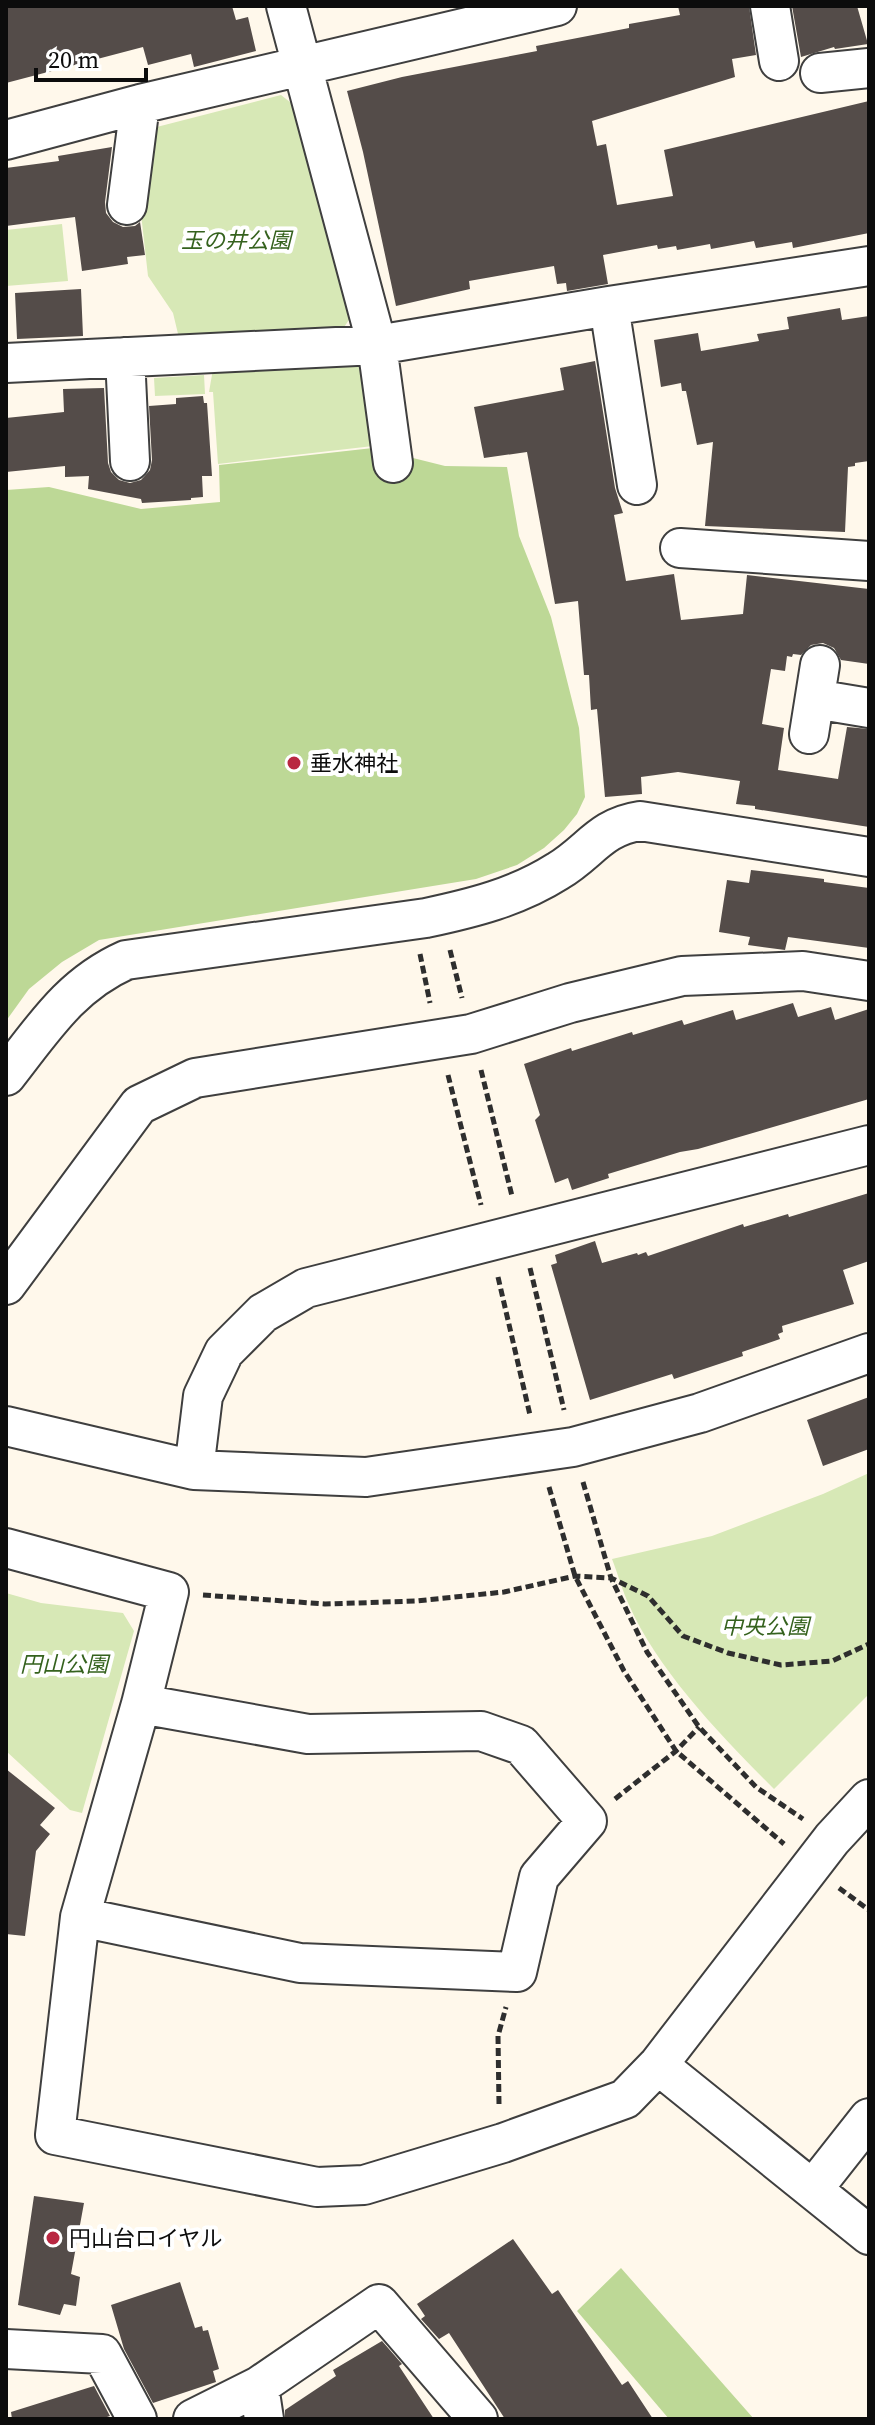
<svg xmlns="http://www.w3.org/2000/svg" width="875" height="2425" font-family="'Source Serif 4','Noto Sans JP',serif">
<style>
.green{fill:#d7e8b6}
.forest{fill:#bdd896}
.building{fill:#544c49}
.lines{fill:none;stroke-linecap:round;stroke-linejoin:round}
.minor-casing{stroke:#3f3f3f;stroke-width:42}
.path{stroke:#2e2e2e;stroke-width:5;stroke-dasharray:8 4;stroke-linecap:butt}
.minor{stroke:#fff;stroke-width:38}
.poi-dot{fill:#b92741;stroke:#fff;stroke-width:3}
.labels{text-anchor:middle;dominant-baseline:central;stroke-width:8;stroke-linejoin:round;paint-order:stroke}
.park-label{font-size:22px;font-style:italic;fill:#35621e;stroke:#fff}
.poi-label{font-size:22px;fill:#0c0c0c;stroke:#fff;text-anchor:start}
</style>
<rect width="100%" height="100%" fill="#fff8eb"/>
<path class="green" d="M281,95l14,11 57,209 -11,17 -162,6 -6,-25 -25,-37 -10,-89 11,-58z
M62,224l6,57 -62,5v-56z
M365,362l8,84 -155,18 -5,-72h-4l4,-23z
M204,375l1,19 -50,2 -1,-18z
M869,1473v221l-95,95c-51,-51 -116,-118 -145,-184 -7,-15 -11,-31 -17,-46l100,-23 111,-42z
M6,1593l35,10 82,10 11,18 -52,182 -12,-3 -64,-59z"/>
<path class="forest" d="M373,448l72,18 62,1 12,69 32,81 28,111 6,69 -8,17 -13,16 -20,18 -27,17 -41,14 -377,61 -37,22 -33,27 -23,32v-531l43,-3 92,22 79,-7 -1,-37z
M621,2268l133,151h-85l-92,-108z"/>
<path class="building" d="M6,6h226l4,14 12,-3 8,34 -62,16 -3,-13 -43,11 -5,-18 -137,36z
M678,6h71l7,49 -24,4 3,18 -143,44 5,25 9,-2 11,61 56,-9 -9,-46 205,-49v132l-76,15 -1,-6 -36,6 -2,-7 -43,8 -1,-5 -33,6 -1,-4 -18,3 -1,-4 -54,10 5,29 -41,7 -1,-8 -9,1 -3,-18 -85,15 1,8 -74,17 -33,-154 -16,-61 55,-14 135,-26 -1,-5 93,-18v-4l51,-9z
M792,6h65l11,38 -33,5 -1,-2 -33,10z
M112,147l-7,55 1,11 7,9 10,5 12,-1 5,-4 5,33 -18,2 1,7 -46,7 -7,-54 -69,9v-58l53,-7 -1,-5z
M81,289l2,47 -66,3 -2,-46z
M840,308l2,12 27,-4v145l-14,2v3l-7,1 -3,65 -140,-6 8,-84 -16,3 -11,-54h-4l-1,-8 -20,4 -7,-47 44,-7 3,18 58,-10 -2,-7 32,-5 -2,-12z
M595,361l20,127 8,25 -9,2 12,66 48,-7 7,46 62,-6 4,-39 122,14v75l-28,-4 -7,-12 -11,-5 -12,2 -10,10 -8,-1 -1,3 -5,-1 -2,15 -14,-2 -9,55 22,4 -6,42 60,9 9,-52 22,2v98l-114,-18v-3l-19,-2 4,-23 -62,-9 -37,5 1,17 -37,3 -8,-88 -6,1 -2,-35h-5l-6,-74 -23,3 -28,-152 -43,6 -10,-51 90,-17 -4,-22z
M104,388l4,75 3,9 8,8 11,3 11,-3 9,-10 2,-10 -3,-54 27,-2v-6l27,-2 1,7h3l5,73h-10l1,21 -12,1v2l-49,3 -1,-4 -53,-10 1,-13 -24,1v-11l-59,6v-54l58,-6 -1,-23z
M751,870l73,9v3l45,6v60l-81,-11 -3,13 -37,-5 2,-8 -31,-5 8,-52 22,3z
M793,1003l5,14 33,-10 4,13 34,-11v90l-171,50 -18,3 -72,22 1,4 -37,12 -4,-12 -13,5 -20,-63 5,-5 -16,-51 47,-16 1,3 60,-19 1,3 49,-15 2,5 49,-15 3,10z
M869,1193v68l-26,9 11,34 -72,22 1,6 -5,2 2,5 -38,13 1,4 -69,23 -2,-5 -82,26 -39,-135 6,-2 -2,-8 40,-14 7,22 35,-10 1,2 8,-3 2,4 95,-32 1,3 44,-13 1,3z
M869,1397v52l-46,17 -16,-46z
M6,1769l49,39 -15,17 10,9 -14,17 -11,85 -19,-2z
M34,2196l50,7 -13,71 9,3 -4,29 -12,-2 -4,11 -42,-10z
M513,2239l39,55 6,-4 64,95 6,-4 25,38h-148l-56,-86 -10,6 -18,-20 4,-3 -8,-12z
M180,2282l15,46 7,-2 1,5 5,-1 11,39 -6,2 3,11 -63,21 -29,-54 -13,-44z
M382,2341l20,23 -3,2 35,53h-149v-9l51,-34 -3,-6z
M94,2386l16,30 -9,3h-89l-1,-7z"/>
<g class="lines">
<defs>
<path id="minor" d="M286,6l91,339 16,118
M770,6l9,55
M820,73l49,-5
M6,140l134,-36 417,-98
M127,205l13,-101
M609,306l28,179
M125,357l5,104
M6,363l371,-18 232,-39 260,-40
M680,548l189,13
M815,699l54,9
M809,734l11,-69
M6,1076c37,-47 64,-91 120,-116l300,-42c47,-10 91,-21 132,-47 32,-19 42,-44 82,-50l229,36
M6,1285l133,-180 56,-27 276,-44 99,-31 112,-27 121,-5 66,10
M6,1426l188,44 172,7 207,-30 127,-34 169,-60
M194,1470l9,-74 21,-44 39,-39 43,-25 563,-143
M6,1548l163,44 -28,112 -61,213 -25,218 262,52 47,-2 139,-42 122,-44 33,-34 174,-226 37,-40
M80,1917l220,46 217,9 22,-95 48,-56 -66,-76 -40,-14 -173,3 -167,-30
M658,2065l211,170
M813,2189l56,-71
M6,2349l96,5 35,65
M259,2386l5,33
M193,2419l66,-33 120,-82 99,115"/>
</defs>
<use href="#minor" class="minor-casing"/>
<path class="path" d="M450,950l12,48
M420,954l10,49
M481,1070l31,126
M448,1075l33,130
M530,1268l34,142
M498,1277l32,138
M583,1482l28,96 36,74 52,75 57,60 47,32
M549,1487l26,89 49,95 52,80 108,93
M203,1595l122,9 91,-3 88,-9 71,-16 36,2 37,18 35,40 45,17 53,12 51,-4 37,-17
M615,1799l61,-48 23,-24
M839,1888l30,22
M499,2104l-1,-68 8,-29"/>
<use href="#minor" class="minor"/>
</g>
<g class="poi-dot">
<circle cx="294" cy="763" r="8"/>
<circle cx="53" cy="2238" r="8"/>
</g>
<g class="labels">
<g class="park-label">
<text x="236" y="240">玉の井公園</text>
<text x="765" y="1626">中央公園</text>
<text x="64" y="1664">円山公園</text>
</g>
<g class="poi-label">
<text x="310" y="763">垂水神社</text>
<text x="69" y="2238">円山台ロイヤル</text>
</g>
</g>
<rect width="875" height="2425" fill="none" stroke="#0c0c0c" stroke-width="16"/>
<path d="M36 68v12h110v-12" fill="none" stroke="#0c0c0c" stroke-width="4"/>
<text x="48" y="68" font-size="24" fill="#0c0c0c" stroke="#ffffff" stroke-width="6" paint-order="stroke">20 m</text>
</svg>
